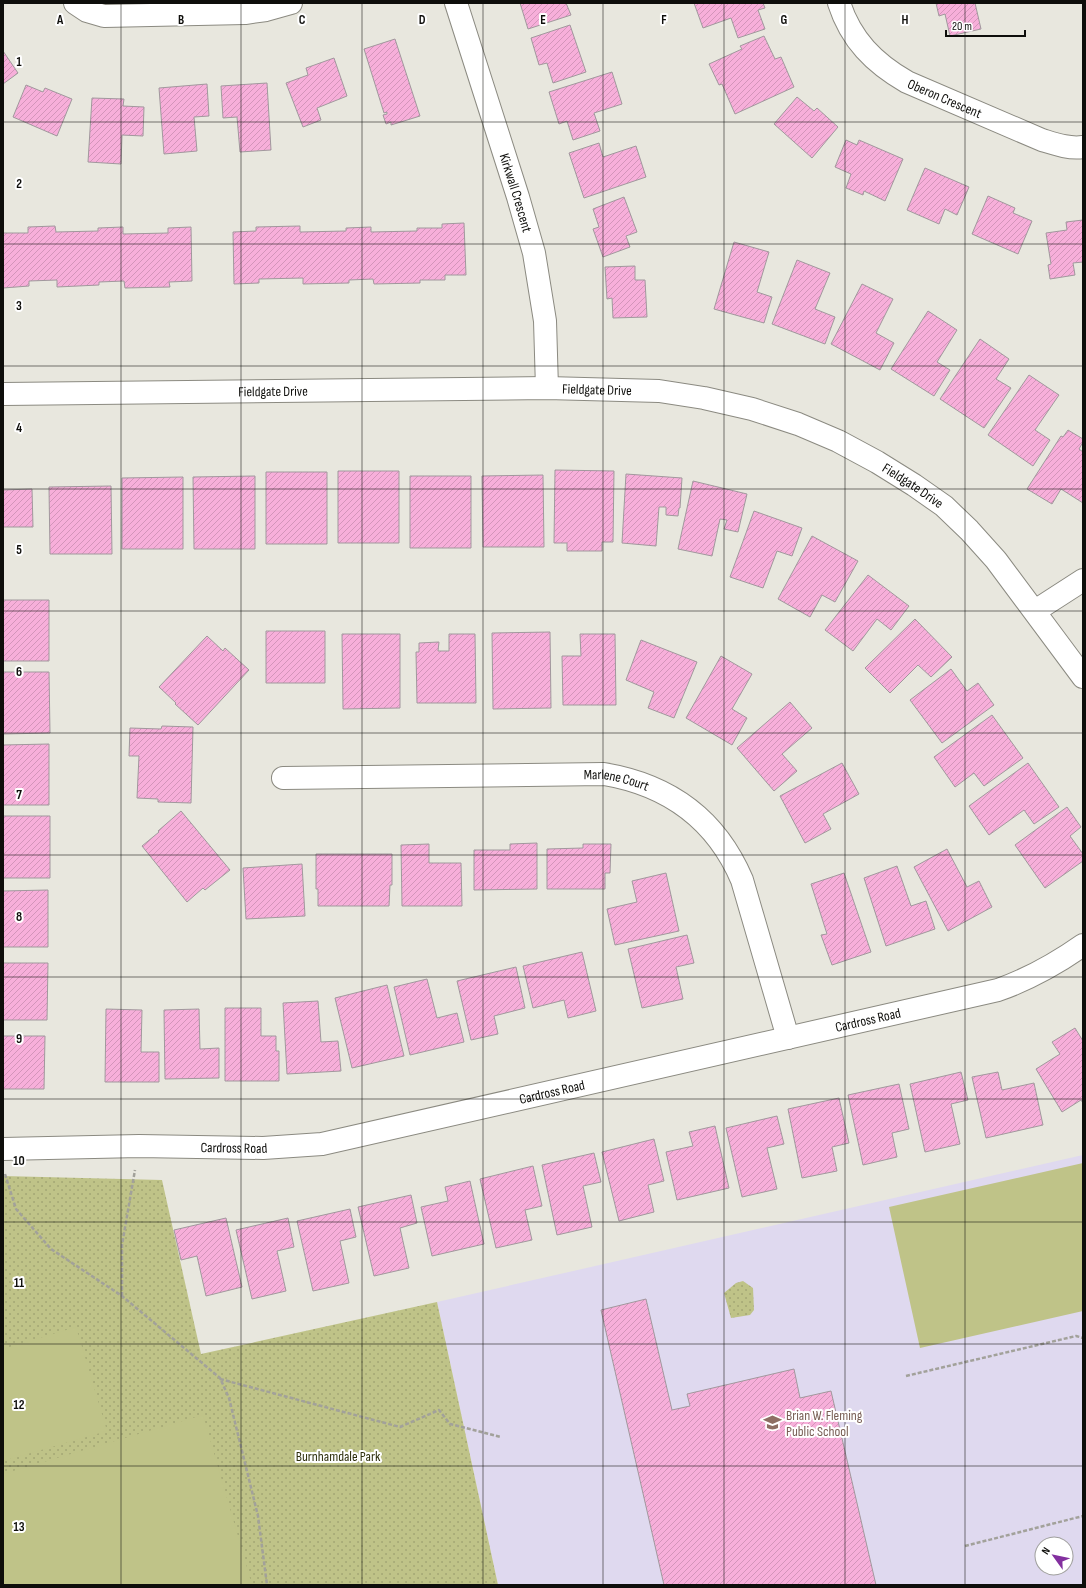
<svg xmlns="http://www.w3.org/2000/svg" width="1086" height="1588" font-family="'Sofia Sans Condensed',sans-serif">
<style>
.education{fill:#dfd9ef;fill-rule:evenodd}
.green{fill:url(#green-dots)}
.pitch{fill:#bfc388}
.building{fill:url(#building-hatch);stroke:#a1989d}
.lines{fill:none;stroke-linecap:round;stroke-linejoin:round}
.minor-casing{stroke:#8b8a81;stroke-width:24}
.path{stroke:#a2a19a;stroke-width:2.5;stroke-dasharray:4 2;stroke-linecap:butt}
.minor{stroke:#fff;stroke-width:22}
.grid{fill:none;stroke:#0e0e0b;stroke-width:1;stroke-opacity:0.55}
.labels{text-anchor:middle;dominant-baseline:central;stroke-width:4;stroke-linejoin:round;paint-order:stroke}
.street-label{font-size:14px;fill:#0e0e0b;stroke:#fff}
.education-label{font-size:14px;fill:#785e54;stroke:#fff;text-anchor:start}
.park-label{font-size:14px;fill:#2d2e0c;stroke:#fff}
.grid-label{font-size:13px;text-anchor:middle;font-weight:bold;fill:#0e0e0b;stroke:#fff;stroke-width:4;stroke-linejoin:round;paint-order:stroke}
</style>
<defs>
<pattern id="green-dots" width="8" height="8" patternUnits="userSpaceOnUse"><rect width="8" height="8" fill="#bfc388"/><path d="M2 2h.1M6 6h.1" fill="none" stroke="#a3a674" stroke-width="1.8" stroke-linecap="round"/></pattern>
<pattern id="building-hatch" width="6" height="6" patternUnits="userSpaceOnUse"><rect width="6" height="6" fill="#f7afda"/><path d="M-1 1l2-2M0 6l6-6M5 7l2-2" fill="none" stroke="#d395ba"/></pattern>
</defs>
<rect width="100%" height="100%" fill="#e8e7de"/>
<path class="education" d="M1083,1155v430h-585l-61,-283zM1042,1544h24v24h-24z"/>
<path class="green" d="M3,1176l159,4 39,174 236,-52 61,283h-495z
M743,1281l10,7 1,22 -4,5 -19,3 -7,-25 12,-10z"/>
<path class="pitch" d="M1083,1163v148l-163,37 -31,-141z
M76,1327l31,104 -104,30v-112z
M203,1415l49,170h-249v-111z"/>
<path class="building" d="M520,3h46l5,12 -43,14z
M694,3h69l2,5 -7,2 7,19 -27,9 -7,-20 -28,10z
M936,3h39l6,26 -31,7 -5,-22 -6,2z
M570,25l16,47 -33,11 -6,-20 -8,2 -8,-27z
M764,36l11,23 6,-2 13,30 -59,27 -13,-30 -3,1 -10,-21 33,-15 -2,-3z
M395,39l25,77 -29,9v-3l-5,2 -3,-9 4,-1v-2l-3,1 -20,-64z
M3,51l15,22 -15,11z
M334,58l13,38 -30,12 4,12 -18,7 -17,-44 22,-8 -2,-7z
M612,72l10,32 -28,9 6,18 -27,9 -6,-19 -8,3 -10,-32z
M267,83l4,67 -31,2 -3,-35 -14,1 -2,-32z
M207,84l2,32 -15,1 3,34 -33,3 -5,-66z
M26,85l17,7 2,-4 27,11 -15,37 -44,-19z
M797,97l17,14 3,-3 21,19 -26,31 -38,-34z
M92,98l32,1 -1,7 21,1 -1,29 -21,-1 -1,29 -33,-2z
M846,140l11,5 2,-5 44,19 -18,42 -21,-10 -1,4 -17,-7 5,-14 -16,-7z
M599,143l4,14 33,-11 10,31 -62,21 -15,-45z
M925,168l44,19 -12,28 -12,-6 -6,15 -32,-14z
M988,196l27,12 -2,5 19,8 -14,33 -46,-20z
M624,197l13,35 -11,4 4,11 -27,10 -10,-28 6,-2 -6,-18z
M1083,220v42l-10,1 2,12 -25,4 -2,-14 3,-1 -5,-31 21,-3 -1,-8z
M464,223l2,52h-21v5h-25v3l-46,1 -1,-5 -24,1v3l-46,1v-6l-44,1v4l-25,1 -1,-52 23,-1v-4l44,-1v6l46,-1v-3l25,-1v5l46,-1v-3h25v-4z
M55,226l1,6 42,-1v-3l25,-1v7l45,-1v-5l23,-1 1,54 -23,1 1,5 -45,1 -1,-7 -25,1v3l-42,2v-7l-28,1v5l-26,2v-55h25v-6z
M734,242l35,10 -12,40 15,5 -8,26 -50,-14z
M797,260l33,13 -15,36 20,8 -10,27 -53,-20z
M635,266v14h10l2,37 -34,1 -1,-20 -5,1 -2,-32z
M862,284l31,15 -17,34 18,10 -14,27 -49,-26z
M928,311l29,19 -20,32 13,8 -16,26 -43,-27z
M980,339l29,20 -13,20 15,9 -27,40 -44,-29z
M1029,375l30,20 -24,35 15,10 -17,26 -45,-31z
M1068,430l15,9v3l-4,7 4,3v51l-22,-14 -9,15 -25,-15 34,-53 2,1z
M555,470l59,1 -1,71h-11v9h-35v-8h-13z
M338,471h61v72h-61z
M266,472h61v72h-61z
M626,474l56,4 -2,30h-1l-1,8 -12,-1v-8h-7l-3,39 -34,-3z
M543,475l1,72h-61l-1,-71z
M255,476v73h-61l-1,-72z
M410,476h61v72h-61z
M183,477v72h-61v-71z
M693,481l54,13 -9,38 -14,-3 3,-9 -7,-1 -8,37 -34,-7z
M111,486l1,68h-62l-1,-67z
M32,489l1,38h-30v-37z
M754,511l48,17 -10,28 -15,-5 -14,37 -33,-11z
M812,536l46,25 -23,41 -13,-7 -12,22 -32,-18z
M868,575l41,31 -18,24 -14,-11 -24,32 -28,-21z
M3,600h46v61h-46z
M915,619l37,38 -21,20 -13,-12 -28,28 -25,-25z
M266,631h59v52h-59z
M550,632l1,76 -58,1 -1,-76z
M342,634h58v74l-57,1z
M449,634h26l1,69h-59l-1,-51h3v-9l20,-1 -1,9h11z
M580,634h35l1,71h-53l-1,-49h19z
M207,636l16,15 2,-3 24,22 -51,55 -23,-21 1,-1 -17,-16z
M641,640l56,22 -23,56 -26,-10 6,-16 -28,-12z
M721,656l31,18 -20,35 15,9 -15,27 -46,-27z
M951,669l16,22 11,-8 16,22 -52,38 -32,-43z
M3,672h46l1,61 -47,1z
M790,702l22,26 -30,26 15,17 -23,20 -37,-43z
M992,715l31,43 -39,28 -10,-13 -19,14 -21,-30z
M162,726l31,1 -2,76 -33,-1v-3l-21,-1 2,-42h-10l1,-28 31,1z
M49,744v61h-46v-60z
M842,763l17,31 -36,20 8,15 -26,14 -25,-47z
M1028,763l31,44 -25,17 -10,-14 -35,25 -20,-29z
M1067,807l14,20 -11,9 13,18v7l-38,27 -30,-43z
M181,811l49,59 -25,20 -2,-2 -16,14 -45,-56 17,-14 -1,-1z
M3,816h47v62h-47z
M537,843v46l-63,1v-40h36v-6z
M429,844v19h32l1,43h-60l-1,-61z
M583,844h28l-1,29h-5v16h-58v-40l36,-1z
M947,849l20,38 12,-6 13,26 -44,24 -34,-64z
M316,854h76v31h-2l-1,21h-71v-17h-2z
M302,864l3,52 -59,3 -3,-51z
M897,866l14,40 15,-5 9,28 -49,17 -22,-68z
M666,873l13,58 -64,14 -8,-36 30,-7 -5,-21z
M844,873l27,79 -39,13 -11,-30 6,-1 -16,-50z
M48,890v57h-45v-56z
M687,935l7,28 -18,4 7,32 -41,9 -14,-59z
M582,952l14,59 -28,7 -4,-18 -31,8 -10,-42z
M3,963h45l-1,57h-44z
M516,967l9,41 -31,8 4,18 -27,6 -14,-59z
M427,979l10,39 20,-5 7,29 -54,13 -16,-68z
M387,985l17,71 -52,12 -17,-70z
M318,1001l3,41 17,-1 3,30 -54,3 -4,-71z
M225,1008h36v28h15v15h3v30h-54z
M106,1009l36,1 -1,42h18v30h-54z
M199,1009l1,40 19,-1v30l-54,1 -1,-69z
M1075,1028l8,13v62l-2,-3 -19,12 -26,-43 24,-15 -8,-12z
M3,1036h42l-1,53h-41z
M961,1072l7,28 -17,4 9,40 -35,8 -15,-68z
M998,1072l4,18 32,-7 9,42 -57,13 -14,-61z
M899,1084l10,45 -17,4 5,24 -34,8 -15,-70z
M839,1098l10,45 -17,4 5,24 -35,7 -14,-69z
M777,1116l7,28 -17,4 10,41 -35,8 -16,-69z
M715,1126l14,62 -52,12 -11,-48 27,-6 -4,-14z
M654,1139l10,42 -16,4 6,27 -35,9 -17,-69z
M594,1153l7,29 -18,4 9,41 -35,8 -15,-70z
M533,1166l9,40 -17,4 7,30 -36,8 -16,-69z
M470,1181l14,63 -52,12 -11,-49 27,-6 -3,-14z
M411,1195l6,28 -17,5 9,40 -35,8 -16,-69z
M350,1209l6,28 -16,4 9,42 -36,8 -16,-70z
M226,1218l16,69 -36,9 -9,-40 -16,4 -7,-30z
M288,1218l6,29 -17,4 9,40 -34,8 -16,-69z
M646,1299l26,111 18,-4 -3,-12 107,-25 6,29 31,-7 45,194h-212l-63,-275z"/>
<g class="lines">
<defs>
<g id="minor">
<path d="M75,3l12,8 17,5 141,-3 21,-3 25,-7"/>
<path id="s1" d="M456,3l62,194 16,56 11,68 2,67"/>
<path id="s2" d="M839,3c12,37 35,60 68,79l135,58c13,4 27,9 41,7"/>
<path id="s3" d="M3,394l544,-6 112,3 45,7 48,11 46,15 40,17 39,21 37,23 30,21 25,24 27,30 87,117"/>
<path d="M1035,611l48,-31"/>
<path id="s4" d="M283,778l321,-4c65,11 112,45 138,106l46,158"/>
<path id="s5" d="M3,1149l136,-3 124,2 59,-4 676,-154c31,-11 58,-26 85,-45"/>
</g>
</defs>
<use href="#minor" class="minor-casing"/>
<path class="path" d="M5,1174l11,35 35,40 71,47 98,82 9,20 29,118 9,69
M122,1296v-51l13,-75
M906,1376l170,-40 7,2
M220,1379l180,48 39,-17 11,14 51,13
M965,1546l118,-30"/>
<use href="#minor" class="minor"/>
</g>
<path class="grid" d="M121,3v1582M241,3v1582M362,3v1582M483,3v1582M603,3v1582M724,3v1582M845,3v1582M965,3v1582M3,122h1080M3,244h1080M3,366h1080M3,489h1080M3,611h1080M3,733h1080M3,855h1080M3,977h1080M3,1099h1080M3,1222h1080M3,1344h1080M3,1466h1080"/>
<defs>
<symbol id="school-bare" viewBox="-9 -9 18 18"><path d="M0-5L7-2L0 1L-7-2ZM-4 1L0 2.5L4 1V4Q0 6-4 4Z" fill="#8d6e63" stroke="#fff" stroke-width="2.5" paint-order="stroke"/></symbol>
</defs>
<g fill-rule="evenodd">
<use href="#school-bare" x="760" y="1410" width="25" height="25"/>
</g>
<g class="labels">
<g class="street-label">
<text stroke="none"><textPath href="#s2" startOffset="148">Oberon Crescent</textPath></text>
<text stroke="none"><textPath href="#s1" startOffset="199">Kirkwall Crescent</textPath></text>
<text stroke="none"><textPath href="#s3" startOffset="594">Fieldgate Drive</textPath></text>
<text stroke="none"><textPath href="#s3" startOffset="270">Fieldgate Drive</textPath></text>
<text stroke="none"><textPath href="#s3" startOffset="930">Fieldgate Drive</textPath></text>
<text stroke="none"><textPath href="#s4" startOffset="334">Marlene Court</textPath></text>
<text stroke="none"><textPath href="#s5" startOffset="879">Cardross Road</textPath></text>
<text stroke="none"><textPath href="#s5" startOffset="555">Cardross Road</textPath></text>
<text stroke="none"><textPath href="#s5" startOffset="231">Cardross Road</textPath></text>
</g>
<g class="education-label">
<text x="786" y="1415">Brian W. Fleming<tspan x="786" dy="16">Public School</tspan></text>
</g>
<g class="park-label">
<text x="338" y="1456">Burnhamdale Park</text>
</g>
</g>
<g class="grid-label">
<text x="60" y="24">A</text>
<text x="181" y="24">B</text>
<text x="302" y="24">C</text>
<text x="422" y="24">D</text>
<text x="543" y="24">E</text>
<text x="664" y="24">F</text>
<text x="784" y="24">G</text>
<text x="905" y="24">H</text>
<text x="19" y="66">1</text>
<text x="19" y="188">2</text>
<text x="19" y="310">3</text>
<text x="19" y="432">4</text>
<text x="19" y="554">5</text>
<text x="19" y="676">6</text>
<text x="19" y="799">7</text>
<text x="19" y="921">8</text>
<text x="19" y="1043">9</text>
<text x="19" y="1165">10</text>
<text x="19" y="1287">11</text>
<text x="19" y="1409">12</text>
<text x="19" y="1531">13</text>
</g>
<rect width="1086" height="1588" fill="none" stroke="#0e0e0b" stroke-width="8"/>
<g transform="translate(1054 1556) rotate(303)"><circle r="19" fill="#ffffff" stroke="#9f9f9d"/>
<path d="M0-3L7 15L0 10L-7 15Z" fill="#83309f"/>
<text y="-6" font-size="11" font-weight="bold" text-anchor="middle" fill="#0e0e0b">N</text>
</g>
<path d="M946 30v6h79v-6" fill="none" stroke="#0e0e0b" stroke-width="2"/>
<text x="952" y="30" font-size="12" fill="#0e0e0b" stroke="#ffffff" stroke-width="3" paint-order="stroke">20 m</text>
</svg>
